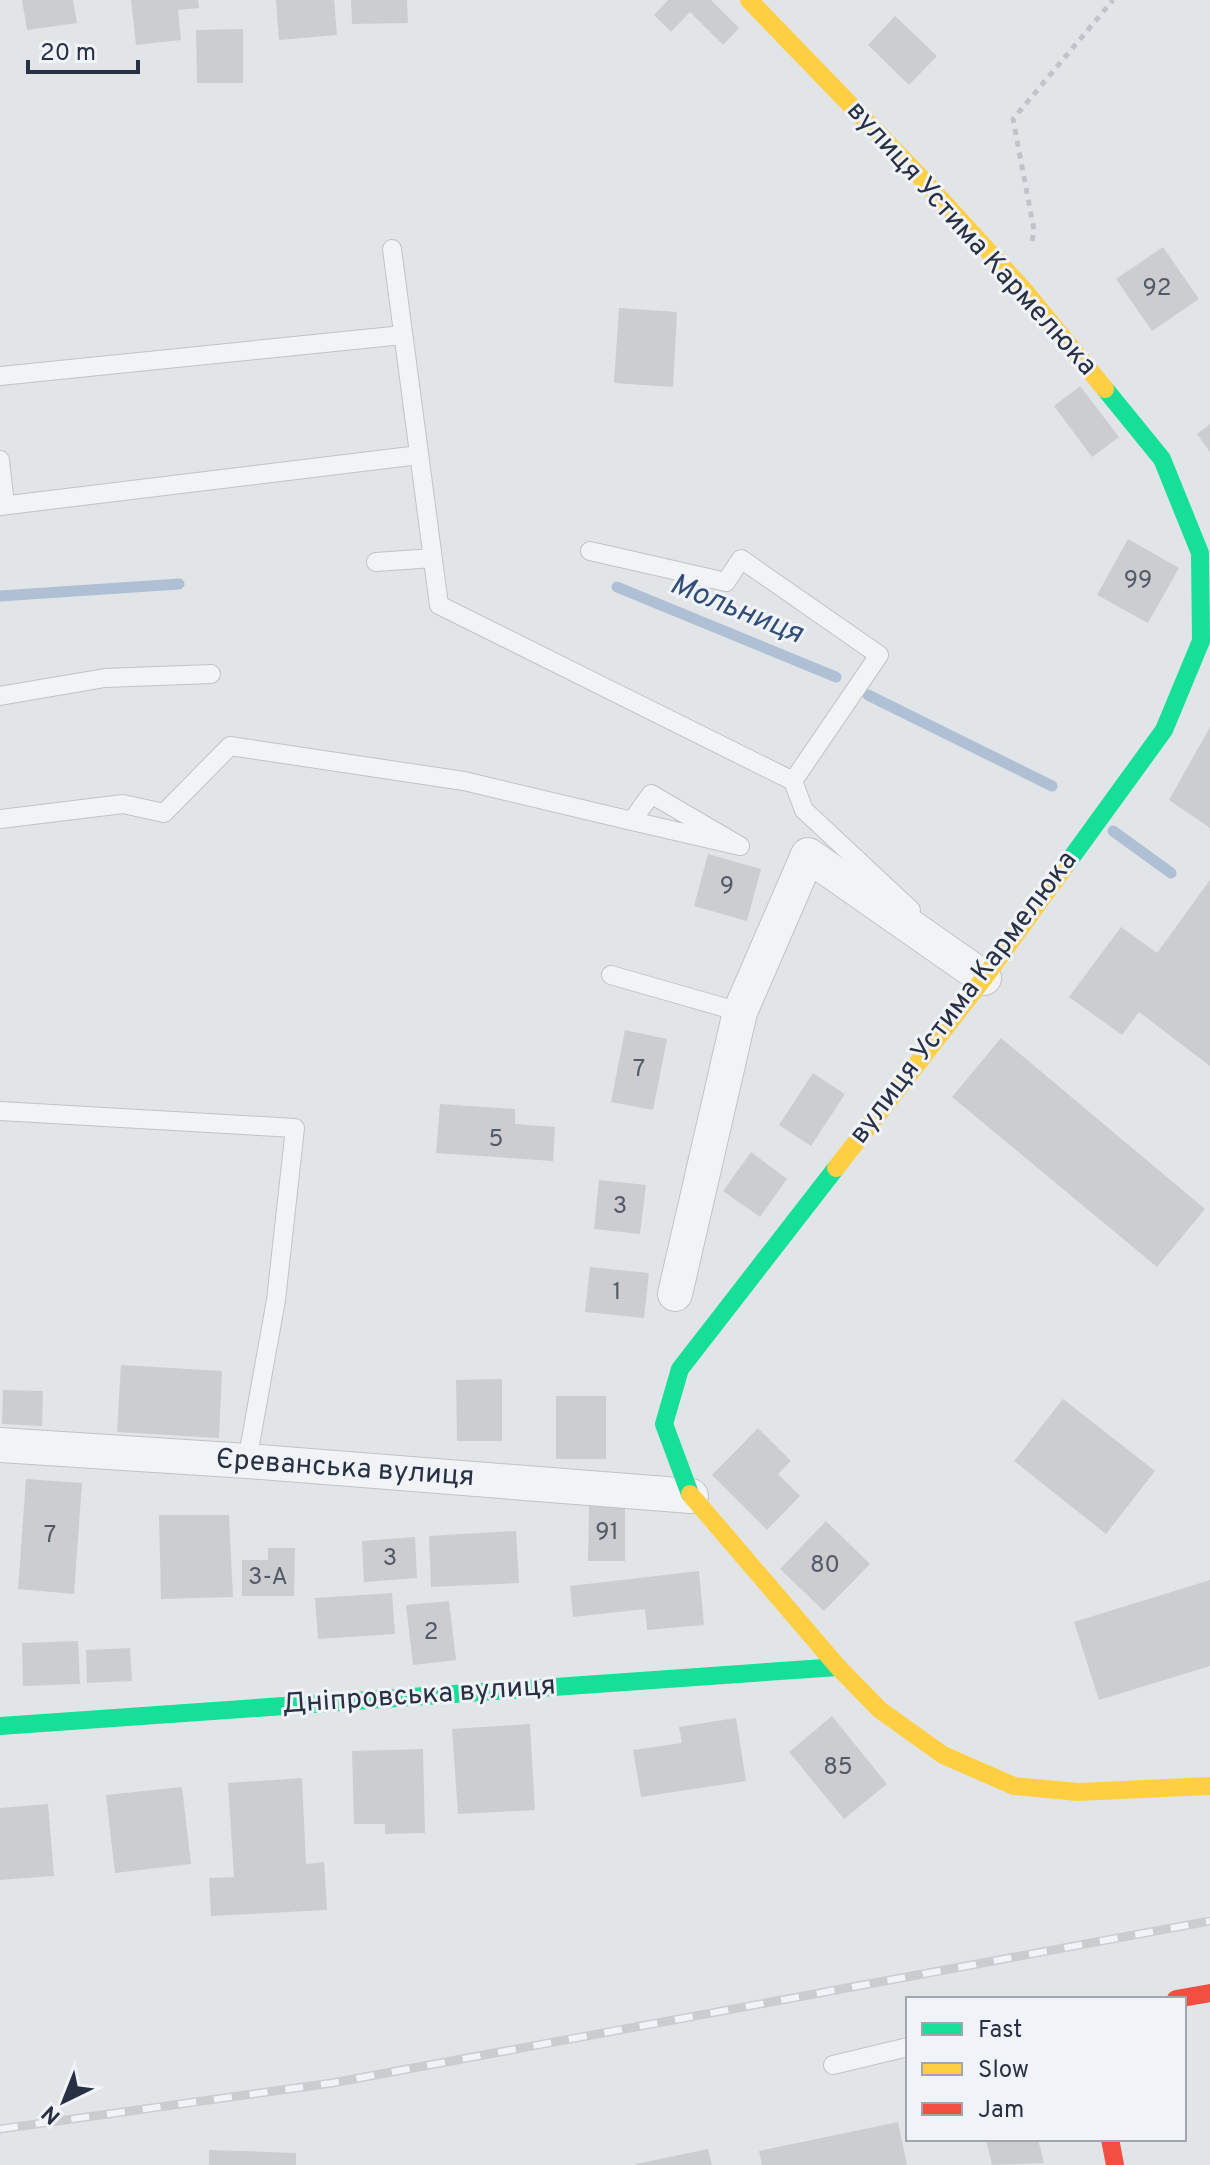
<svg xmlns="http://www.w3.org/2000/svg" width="1210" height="2165" font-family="Overpass,sans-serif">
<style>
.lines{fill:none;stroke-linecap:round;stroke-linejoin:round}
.stream{stroke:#afc0d4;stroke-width:11}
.building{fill:#cbcdd0}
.lane-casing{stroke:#c0c3c6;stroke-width:20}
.street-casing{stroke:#c0c3c6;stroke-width:36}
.path{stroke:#c1c3c8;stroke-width:5;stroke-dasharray:6 6;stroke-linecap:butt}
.lane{stroke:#f2f3f4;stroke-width:18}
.street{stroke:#f2f3f4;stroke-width:34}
.fast{stroke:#16e098;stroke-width:18}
.slow{stroke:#ffcf43;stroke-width:18}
.jam{stroke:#f24e42;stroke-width:18}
.rail-casing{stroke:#cbcccf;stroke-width:9}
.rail{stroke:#f0f3f7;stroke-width:6;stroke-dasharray:18;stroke-linecap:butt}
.labels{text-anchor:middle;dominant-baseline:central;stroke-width:6;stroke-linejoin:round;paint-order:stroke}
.number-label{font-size:24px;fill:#525967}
.street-label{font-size:28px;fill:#283143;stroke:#f0f3f7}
.water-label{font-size:30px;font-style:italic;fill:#304e79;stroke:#f0f3f7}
</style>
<rect width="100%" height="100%" fill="#e2e5e8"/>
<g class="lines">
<path class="stream" d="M617,587l219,90
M0,596l179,-12
M868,695l184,91
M1113,831l58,42"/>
</g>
<path class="building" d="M22,0h51l4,23 -50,7z
M131,0h67l1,8 -21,2 3,30 -45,5z
M276,0h58l3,35 -58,5z
M351,0h56l1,23 -56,1z
M668,0h43l28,28 -16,17 -33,-33 -19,20 -17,-17z
M895,16l42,40 -28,29 -41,-40z
M243,29v54h-46l-1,-53z
M1163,247l36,52 -47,32 -36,-52z
M619,308l58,4 -4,75 -59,-4z
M1080,386l39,51 -27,20 -38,-51z
M1210,424v28l-13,-18z
M1128,539l51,29 -31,55 -51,-28z
M1210,727v101l-41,-28z
M708,854l53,15 -14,52 -53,-15z
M1210,880v186l-71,-54 -17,23 -53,-38 52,-70 36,26z
M625,1030l42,9 -14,71 -42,-8z
M1001,1038l204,171 -48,58 -205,-170z
M813,1073l32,21 -34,52 -32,-21z
M440,1104l75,5v15l40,3 -2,34 -117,-8z
M751,1152l36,27 -27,38 -37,-26z
M599,1180l47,5 -6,49 -46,-5z
M590,1267l59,6 -5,45 -59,-6z
M121,1365l101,6 -3,67 -102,-6z
M502,1379v62h-45l-1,-61z
M3,1390l40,1 -1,35 -40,-2z
M556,1396h50v63h-50z
M1063,1399l92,72 -49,63 -92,-73z
M758,1428l33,33 -13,13 22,22 -33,34 -55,-55z
M26,1479l56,4 -8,111 -56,-5z
M589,1505h36v56h-37z
M159,1515h70l4,82 -72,2z
M826,1521l44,43 -46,47 -44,-42z
M516,1531l3,52 -88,4 -2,-51z
M415,1537l2,41 -53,4 -2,-41z
M268,1548h27l-1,48h-52v-36h26z
M699,1571l5,54 -57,5 -2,-21 -72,8 -3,-31z
M1210,1580v86l-111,34 -25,-78z
M392,1593l3,41 -77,5 -3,-41z
M449,1601l7,59 -43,5 -7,-60z
M78,1641l2,43 -57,2 -1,-43z
M130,1648l2,33 -45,2 -1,-33z
M832,1716l55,68 -43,35 -55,-67z
M736,1718l10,63 -105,16 -8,-47 49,-7 -3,-16z
M530,1724l5,86 -77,4 -6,-85z
M423,1749l2,84 -40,1v-10h-31l-2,-73z
M302,1778l4,86 18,-2 3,48 -116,6 -2,-38 25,-1 -6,-94z
M182,1787l9,77 -76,9 -9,-78z
M48,1804l6,72 -54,4v-72z
M898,2122l9,43h-145l-3,-14z
M986,2139h52l6,24 -52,2z
M708,2149l4,16h-76v-1z
M209,2150l87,3v12h-87z"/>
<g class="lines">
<defs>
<path id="lane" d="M392,249l47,356 354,176 86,-126 -138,-96 -15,23 -136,-31
M0,376l403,-41
M0,460l5,45
M0,506l419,-51
M376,562l57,-4
M0,696l105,-18 106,-4
M793,781l11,29 107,100
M651,794l89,52 -108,-25z
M0,819l123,-15 41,9 66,-67 234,35 168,40
M611,975l129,37
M0,1111l295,17 -19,172 -29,161
M833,2065l75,-18"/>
<path id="street" d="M675,1294l65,-282 68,-157 176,123
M0,1445l247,16 444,35"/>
</defs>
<use href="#lane" class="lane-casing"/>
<use href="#street" class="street-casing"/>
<path class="path" d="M1032,241l2,-11 -21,-111 100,-119"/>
<use href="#lane" class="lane"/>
<use href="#street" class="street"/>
<path class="fast" d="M1066,865l98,-135 37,-89 -1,-88 -38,-94 -57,-70
M690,1494l-26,-70 16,-55 156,-201
M0,1726l838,-59"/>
<path class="slow" d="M749,0l177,183 97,106 82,100
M836,1168l148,-190 82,-113
M690,1494l148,173 42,43 63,45 71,31 64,6 132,-6"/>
<path class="jam" d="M1176,1999l34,-6
M1110,2139l5,26"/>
<defs>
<path id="rail" d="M0,2129l332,-46 878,-162"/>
</defs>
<use href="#rail" class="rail-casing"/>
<use href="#rail" class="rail"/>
</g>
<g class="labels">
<g class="number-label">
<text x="1157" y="289">92</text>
<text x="1138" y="581">99</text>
<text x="727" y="887">9</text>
<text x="639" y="1070">7</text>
<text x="496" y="1140">5</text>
<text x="620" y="1207">3</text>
<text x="617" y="1293">1</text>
<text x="607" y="1533">91</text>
<text x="50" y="1536">7</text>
<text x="390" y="1559">3</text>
<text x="825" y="1566">80</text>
<text x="268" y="1578">3-А</text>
<text x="431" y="1633">2</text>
<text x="838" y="1768">85</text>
</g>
<g class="street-label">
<text transform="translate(971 239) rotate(48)">вулиця Устима Кармелюка</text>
<text transform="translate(964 998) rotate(-53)">вулиця Устима Кармелюка</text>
<text transform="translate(345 1469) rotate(4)">Єреванська вулиця</text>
<text transform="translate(419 1696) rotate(-4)">Дніпровська вулиця</text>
</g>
<g class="water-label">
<text transform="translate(736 610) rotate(22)">Мольниця</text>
</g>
</g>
<rect x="906" y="1997" width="280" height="144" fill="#f0f3f7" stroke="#a0a5af" stroke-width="2"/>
<rect x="922" y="2023" width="40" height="12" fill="#16e098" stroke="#a0a5af" stroke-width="2"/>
<text x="978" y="2037" font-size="24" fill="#283143">Fast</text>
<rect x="922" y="2063" width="40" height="12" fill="#ffcf43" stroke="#a0a5af" stroke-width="2"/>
<text x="978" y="2077" font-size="24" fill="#283143">Slow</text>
<rect x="922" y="2103" width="40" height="12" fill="#f24e42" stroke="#a0a5af" stroke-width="2"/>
<text x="978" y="2117" font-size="24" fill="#283143">Jam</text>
<g transform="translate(64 2101) rotate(223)" stroke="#f0f3f7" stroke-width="6" paint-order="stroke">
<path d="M0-6L14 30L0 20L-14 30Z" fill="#283143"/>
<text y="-12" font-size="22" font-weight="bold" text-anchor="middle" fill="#283143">N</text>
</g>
<path d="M28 60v12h110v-12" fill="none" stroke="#283143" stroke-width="4"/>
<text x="40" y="60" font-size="24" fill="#283143" stroke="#f0f3f7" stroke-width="6" paint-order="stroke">20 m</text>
</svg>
